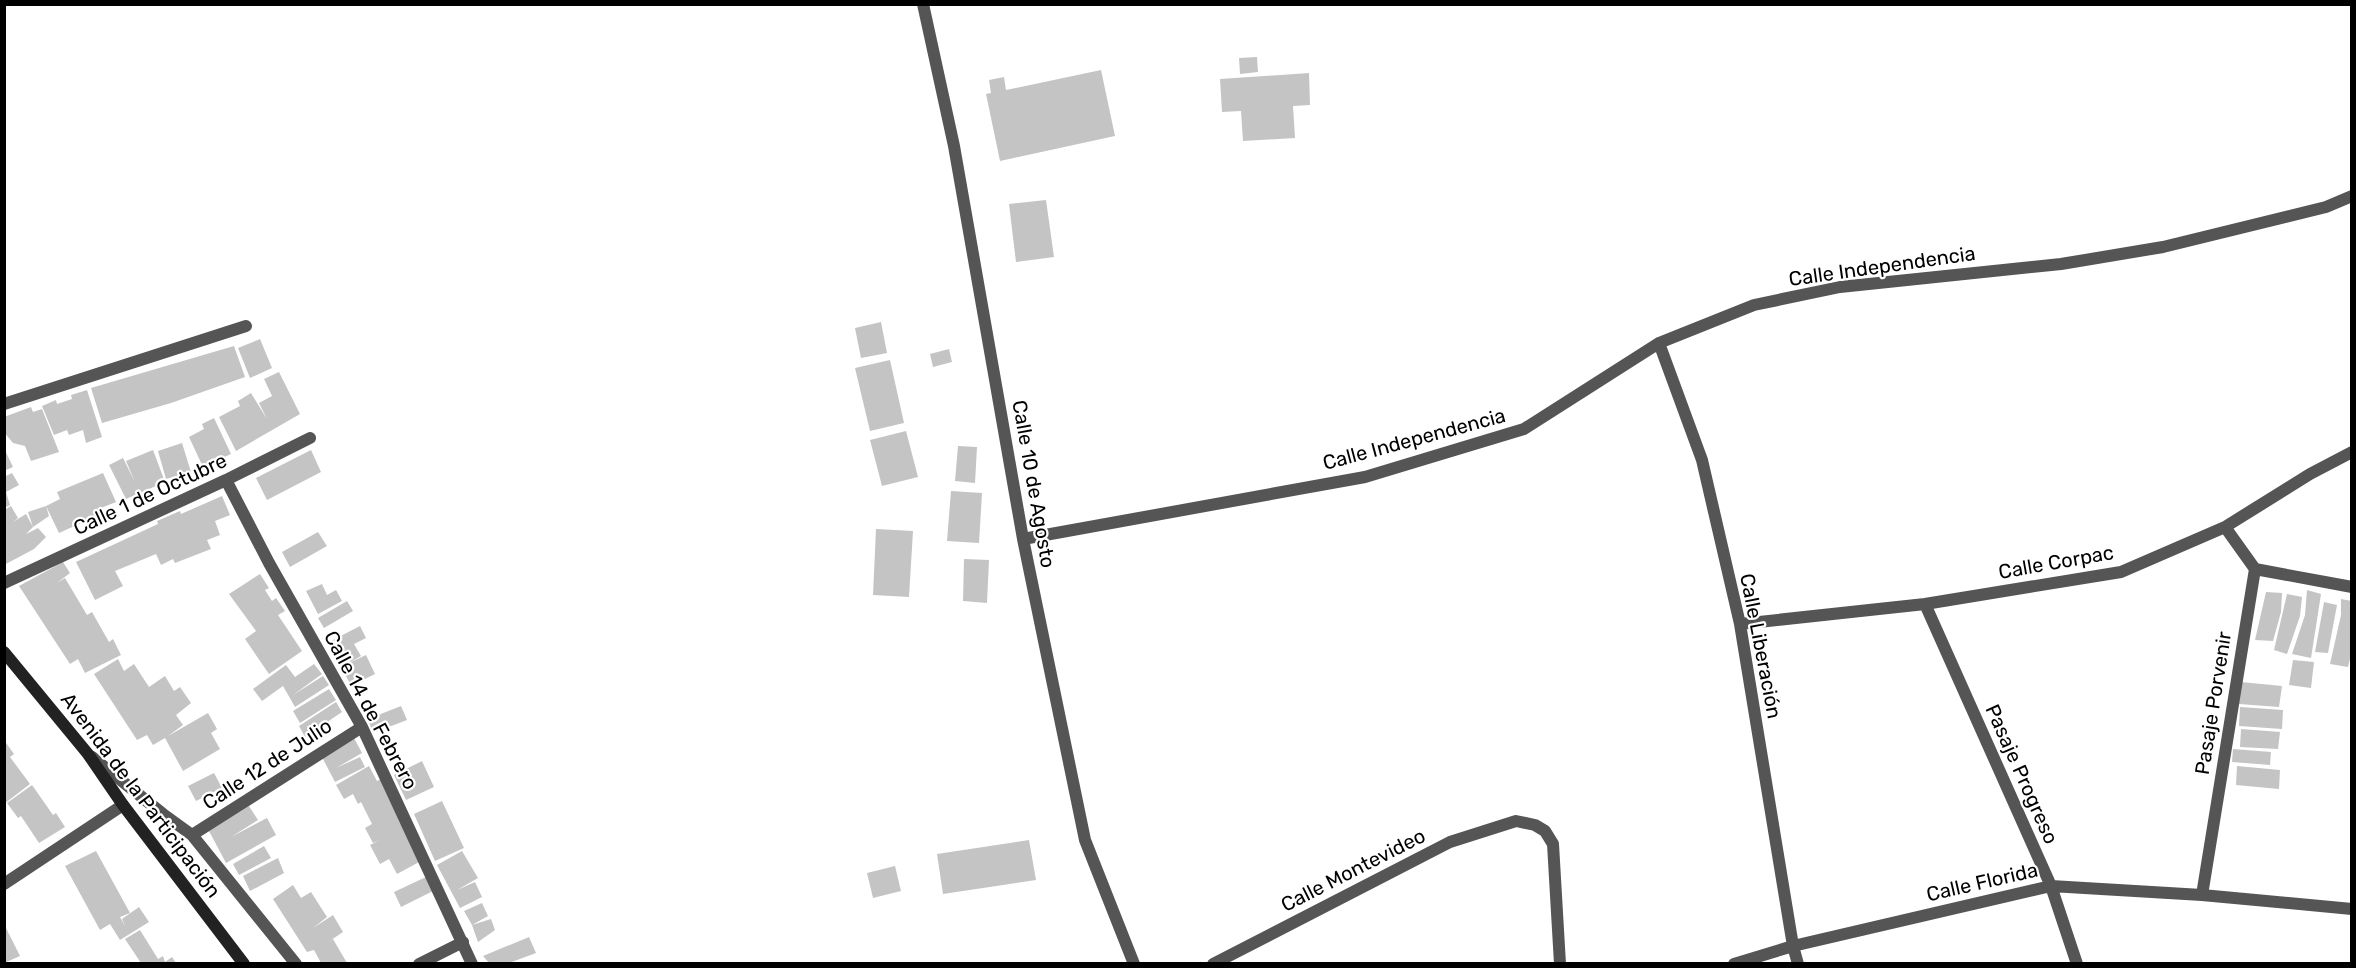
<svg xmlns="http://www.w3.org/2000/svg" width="2356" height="968" font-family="Rubik,sans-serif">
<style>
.building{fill:#c4c4c4}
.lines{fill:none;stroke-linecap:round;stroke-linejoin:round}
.street{stroke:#555;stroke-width:12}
.secondary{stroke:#222;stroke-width:12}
.labels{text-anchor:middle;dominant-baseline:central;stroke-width:4.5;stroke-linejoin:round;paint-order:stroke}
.street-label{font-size:20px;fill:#000;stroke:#fff}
</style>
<rect width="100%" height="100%" fill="#fff"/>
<path class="building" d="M1257,57l1,15 -18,2 -1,-16z
M1101,70l14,66 -115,25 -14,-67 5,-1 -2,-13 15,-3 2,13z
M1309,73l1,32 -17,1 2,32 -52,3 -2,-30 -19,1 -2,-33z
M1046,200l8,57 -38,5 -7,-58z
M881,322l6,31 -26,5 -6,-30z
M260,339l12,29 -22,10 -12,-30z
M234,346l11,31 -74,26 -69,20 -11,-35z
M949,349l3,13 -19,5 -3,-13z
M890,360l14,63 -34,8 -15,-63z
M279,372l21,42 -64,37 -17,-34 21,-11 -2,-5 13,-8 16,26 -8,-16 13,-7 -8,-17z
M87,390l15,47 -16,6 -3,-13 -14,5 -2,-5 -13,5 -12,-29 14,-6 1,4 15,-5 -1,-4z
M31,407l2,5 9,-3 17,43 -28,9 -6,-15 -12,-3 -9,-11v-15z
M214,418l17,36 -28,13 -14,-30 15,-8 -2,-5z
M906,431l12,46 -36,9 -12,-46z
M182,443l9,29 -25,7 -8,-28z
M958,446l19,1 -2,36 -20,-2z
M4,448l9,19 -9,4z
M153,450l12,32 -39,17 -17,-34 14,-7 12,24 -9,-21z
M311,450l10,22 -54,28 -11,-22z
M12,473l7,12 -13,7 4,13 -6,3v-31z
M103,473l13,29 -15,6 2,5 -44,20 -13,-27 14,-7 -3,-7z
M951,491l31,2 -3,50 -32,-2z
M222,496l8,19 -15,6 5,14 -13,5 4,9 -36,14 -2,-4 -12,6 -5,-11 -12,5 -29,12 8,15 -28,14 -19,-38 82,-38 -1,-3 23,-10 1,3z
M11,506l7,12 -5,4 13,-8 7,13 -7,7 12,-6 8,9 -12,12 -30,16v-55z
M46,506l3,10 -16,11 -5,-15z
M876,529l37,2 -4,66 -36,-2z
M318,532l9,14 -37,21 -8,-15z
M964,559l25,1 -2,43 -24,-2z
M63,562l7,11 -13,10 8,-5 22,37 5,-3 17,30 4,-3 8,16 -36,18 -7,-14 -8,5 -51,-78z
M260,574l9,14 -4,2 7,11 4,-3 9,13 -7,4 24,36 -33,23 -24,-35 11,-8 -27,-37z
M322,584l5,11 9,-5 6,11 -24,13 -12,-23z
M2307,590l14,4 -10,64 -19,-4 13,-39z
M2266,592l16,1 -1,19 -8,29 -18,-1z
M2287,594l15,3 -2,19 -13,38 -13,-4z
M2341,599l11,2v49l-4,17 -18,-3 11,-49z
M347,601l6,10 -29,17 -6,-10z
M2324,602l13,3 -9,48 -13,-1z
M360,626l6,12 -12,6 7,12 -12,7 17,-8 9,19 -24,12 -22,-44z
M118,659l6,12 10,-7 15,23 16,-11 9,15 6,-4 11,16 -15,12 7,10 -15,11 40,-23 9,16 -6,4 9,16 -37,22 -18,-33 -12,7 -6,-10 -10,5 -43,-66z
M2293,660l21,2 -3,26 -22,-3z
M314,664l8,10 -29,21 30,-19 6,9 -34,22 -12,-21 -21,15 -9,-12 33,-24 9,12z
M2241,682l41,4 -3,21 -40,-3z
M329,689l7,11 -36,23 -7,-12z
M336,702l6,10 -37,25 -6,-11z
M401,706l6,14 -34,13 -5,-14z
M2240,707l43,3 -1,19 -43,-3z
M2241,729l39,3 -2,17 -38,-2z
M354,738l8,15 -26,15 24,-11 5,10 -30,15 -13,-25z
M4,740l10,14 -4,3 20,27 -26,20z
M2233,749l38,3 -1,13 -38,-3z
M422,761l12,26 -28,13 -12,-25z
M369,766l8,15 4,-2 40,82 -24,13 -8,-15 -9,5 -10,-19 10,-5 -7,3 -8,-15 7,-4 -11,-22 -3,2 -5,-10 -9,5 -8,-14z
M2237,766l43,4 -1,19 -43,-4z
M214,773l8,15 -26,13 -8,-15z
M32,785l21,30 3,-2 9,14 -26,16 -18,-27 -3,2 -11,-15z
M442,801l22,47 -29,13 -21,-47z
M249,806l9,14 -27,17 36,-19 9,17 -50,28 -17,-32z
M1029,840l7,40 -93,14 -6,-40z
M264,846l7,12 -32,17 -6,-11z
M96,851l34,62 -10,4 5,9 -3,-7 17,-12 10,15 -29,18 -10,-16 -10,6 -35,-64z
M462,851l16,27 -21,12 18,-8 7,15 -22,11 -23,-43z
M278,858l6,15 -34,18 -7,-15z
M895,866l6,25 -28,7 -6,-25z
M428,876l7,14 -34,17 -7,-15z
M293,885l8,13 10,-6 16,25 -14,11 20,-13 10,17 -15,10 5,-3 14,24h-26l-7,-13 -7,2 -34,-53z
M482,903l6,13 -16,9 -8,-14z
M491,919l4,11 -17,12 -6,-17z
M4,924l16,32 -16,7z
M140,930l18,29 5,-3 2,6 7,-5 4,6h-35l-16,-24z
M529,937l7,16 -27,10h-20l-6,-7z"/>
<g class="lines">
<path class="street" d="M923,4l31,142 69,393 62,301 49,124
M1659,343l43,117 38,164 53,322 5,18
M4,404l242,-78
M226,480l43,83 93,164 110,237
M1023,539l342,-62 159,-48 135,-86 95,-38 86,-18 221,-23 102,-17 163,-40 26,-11
M2255,569l97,18
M4,583l222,-103 84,-42
M1925,604l126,282 26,78
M1740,624l185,-20 196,-32 104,-45 85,-53 42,-22
M92,757l71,57 29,21 104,129
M192,835l170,-108
M4,884l119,-79
M2202,895l53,-326 -30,-42
M419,964l44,-22
M1213,964l237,-122 66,-21 19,4 10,6 8,13 7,120
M1734,964l59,-18 258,-60 151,9 150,14"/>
<path class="secondary" d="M4,652l84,102 35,51 121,159"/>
</g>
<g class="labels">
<g class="street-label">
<text transform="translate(1882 266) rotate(-8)">Calle Independencia</text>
<text transform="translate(1414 439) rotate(-15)">Calle Independencia</text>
<text transform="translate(1034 484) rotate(80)">Calle 10 de Agosto</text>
<text transform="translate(150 494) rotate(-25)">Calle 1 de Octubre</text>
<text transform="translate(2056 562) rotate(-10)">Calle Corpac</text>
<text transform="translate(1761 646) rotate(79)">Calle Liberación</text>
<text transform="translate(2213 703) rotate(-81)">Pasaje Porvenir</text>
<text transform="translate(371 710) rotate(62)">Calle 14 de Febrero</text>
<text transform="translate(267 764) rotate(-33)">Calle 12 de Julio</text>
<text transform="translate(2022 774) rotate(66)">Pasaje Progreso</text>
<text transform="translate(141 795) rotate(53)">Avenida de la Participación</text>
<text transform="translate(1353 870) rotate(-27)">Calle Montevideo</text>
<text transform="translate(1982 882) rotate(-13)">Calle Florida</text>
</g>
</g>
<rect width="2356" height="968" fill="none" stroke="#000000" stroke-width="12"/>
</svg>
